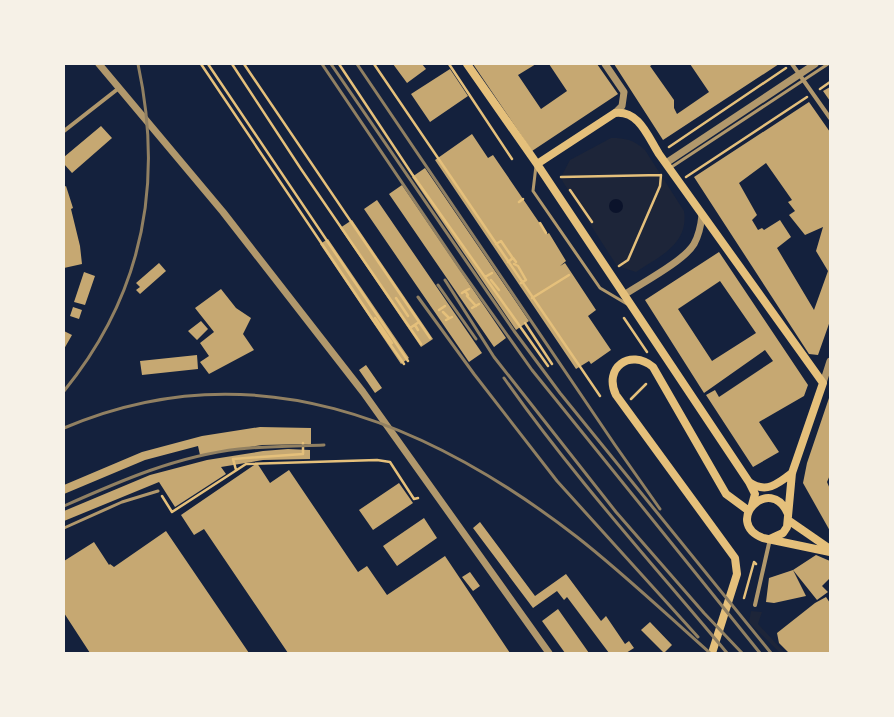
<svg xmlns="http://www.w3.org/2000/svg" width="894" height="717" font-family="'Nunito Sans',sans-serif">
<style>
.green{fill:#1d2539}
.water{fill:#0b132b}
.building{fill:#c6a872;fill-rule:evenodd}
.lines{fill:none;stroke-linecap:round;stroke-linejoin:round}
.path{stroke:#e5c07b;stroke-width:2.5}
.service{stroke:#b1986c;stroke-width:3}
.minor{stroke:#b1986c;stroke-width:4}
.tertiary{stroke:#b1986c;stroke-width:7}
.secondary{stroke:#e5c07b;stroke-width:8}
.rail{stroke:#918062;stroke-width:3}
</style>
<rect width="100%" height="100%" fill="#14213d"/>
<path class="green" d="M611,138c15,0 23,2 34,12l39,61c5,33 -24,45 -48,61l-19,-6 -54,-84 -2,-5 9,-17z
M751,611l11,1 -4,12 27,29h-5l-31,-31z"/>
<path class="water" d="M609 206a7 7 0 1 1 14 0a7 7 0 1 1-14 0Z"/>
<path class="building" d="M393,64h29l4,5 -19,14z
M473,64h63l-18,11 23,34 26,-18 -18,-27h48l21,30 -86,57z
M614,64h39l-3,2 24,34v8l3,6 32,-22 -19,-28h89l-116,76z
M450,69l18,27 -38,26 -19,-28z
M830,87v14l-7,-10z
M809,102l21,30v189l-12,34 -9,-1 -115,-177zM766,163l26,37 -4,2 7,9 -6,4 16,20 18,-8 -7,24 12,20 -14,39 -37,-62 14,-11 -11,-17 -16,10 -2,-2 -4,2 -6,-10 5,-5 -18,-32z
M101,126l11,12 -40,35 -8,-9v-7z
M472,134l16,24 5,-3 54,79 2,-1 17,28 -6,5 5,-3 31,47 -8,6 23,34 -20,14 -2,-3 -13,8 -141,-209z
M425,168l104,153 -13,9 -104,-153z
M402,185l104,153 -12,9 -105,-153z
M66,186l7,22 -2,1 9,37 2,18 -18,4v-81z
M377,200l105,153 -13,9 -105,-153z
M352,220l81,119 -12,8 -81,-119z
M328,239l81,119 -8,6 -81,-120z
M719,252l89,133 -4,11 -45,26 20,30 -26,15 -47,-72 9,-5 4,7 54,-36 -8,-11 -61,43 -59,-93zM720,281l36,52 -44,28 -34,-52z
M159,263l7,8 -26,23 -4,-4 4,-3 -4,-4z
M84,272l11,4 -10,29 -11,-3z
M221,289l15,19 15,10 -8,16 11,16 -45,24 -9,-12 9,-6 -9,-13 14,-11 -19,-24z
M73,307l9,3 -3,9 -9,-3z
M201,321l7,8 -11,11 -9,-9z
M64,331l8,4 -8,14z
M197,355l1,14 -56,6 -2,-14z
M366,365l16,23 -7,5 -16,-23z
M829,398l1,77 -3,7 3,7v42l-27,-48 4,-20z
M260,427l51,1v16l-49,1 -62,10 -2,-9 -53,14 -81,34v-9l78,-33 60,-16z
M288,449l22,1v9l-47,1 -42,7 5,7 -51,33 -16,-25 -95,39v-10l86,-36 57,-15 56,-9z
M257,463l13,20 19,-13 69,102 9,-6 20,29 58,-39 65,97h-222l-84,-124 -10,6 -13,-20z
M399,483l14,20 -40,27 -14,-20z
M424,518l13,20 -40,28 -14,-20z
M480,522l55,74 31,-22 35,47 5,-5 19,28 4,-3 5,7 -8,5h-17l-42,-56 -3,3 -7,-9 -24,17 -60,-80z
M166,531l83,122h-159l-26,-40v-52l30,-19 15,23 1,-1 4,3z
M816,555l14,6v17l-8,8 6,6 -11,8 -24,-30 13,26 -32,7 -8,-1 3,-24 24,-8z
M470,572l10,14 -7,5 -11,-14z
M826,597l4,6v50h-41l-10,-10 -2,-10 38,-30z
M558,609l31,44h-24l-23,-32z
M650,622l22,23 -8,8 -23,-23z"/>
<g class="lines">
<path class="path" d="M201,64l172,256 31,44
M208,64l200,297
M232,64l69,105 120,175
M244,64l186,274
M339,64l73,110 136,192
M374,64l226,332
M449,64l63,95
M820,89l10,-7
M669,147l117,-79
M561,177l100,-2
M686,177l121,-80
M570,190l22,32
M519,202l4,-3
M540,223l6,10
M496,244l5,-3 11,16
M508,262l5,-4 3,4
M514,264l4,2 8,14 -5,3
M619,266l9,-6 32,-74 1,-11
M485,277l7,-4
M491,280l8,10
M465,291l4,-2
M462,293l3,-2 3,4
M467,296l9,10
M396,298l12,18
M532,298l37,-23
M472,308l7,-4
M439,310l6,-4
M443,312l6,6
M375,318l17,25
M624,318l23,34
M446,320l6,-3
M525,323l27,41
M415,325l3,5
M410,328l9,-6
M631,399l15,-15
M236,470l-3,-11 70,-5v-11
M162,496l10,16 74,-48 131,-4 13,2 24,37 4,-1
M744,598l10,-36 2,2"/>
<path class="service" d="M536,166l-3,25 67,97 27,16
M670,168l158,-104
M64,528l58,-26 36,-11"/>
<path class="minor" d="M792,64l38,54
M64,131l55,-43
M755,605l15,-66"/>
<path class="tertiary" d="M99,64l124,148 140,180 186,261
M605,64l19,28 -2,14 -7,7
M666,163l149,-99
M624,295c18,-12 60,-34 70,-51 5,-9 7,-19 8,-29
M823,383l7,-22"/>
<path class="secondary" d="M467,64l70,100 212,318 6,12 -3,11
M537,164l78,-51c24,-3 33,24 44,41l164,229 -31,90 -5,54 -4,6 -13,6
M749,482c17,12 29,2 43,-9
M788,514c-17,-41 -66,8 -25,24l67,14
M788,520l42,29
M712,653l25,-79 -2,-16 -119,-163c-13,-27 14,-47 37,-28l73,127 23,17"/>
<path class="rail" d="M322,64l139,206 71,100 228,283
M331,64l183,267 46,62 211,260
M357,64l258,381 45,64
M445,280l49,77 122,155 88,101 38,40
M438,285l38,54
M418,297l56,77 83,107 141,156
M504,378c68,97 147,184 223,275
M64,391c79,-97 100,-206 74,-327
M64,428c187,-80 362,-8 513,109 46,36 89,77 133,116
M64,506c56,-25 113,-50 175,-57 28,-3 57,-3 85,-4"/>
</g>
<rect width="894" height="717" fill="none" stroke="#f6f1e7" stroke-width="130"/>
</svg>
